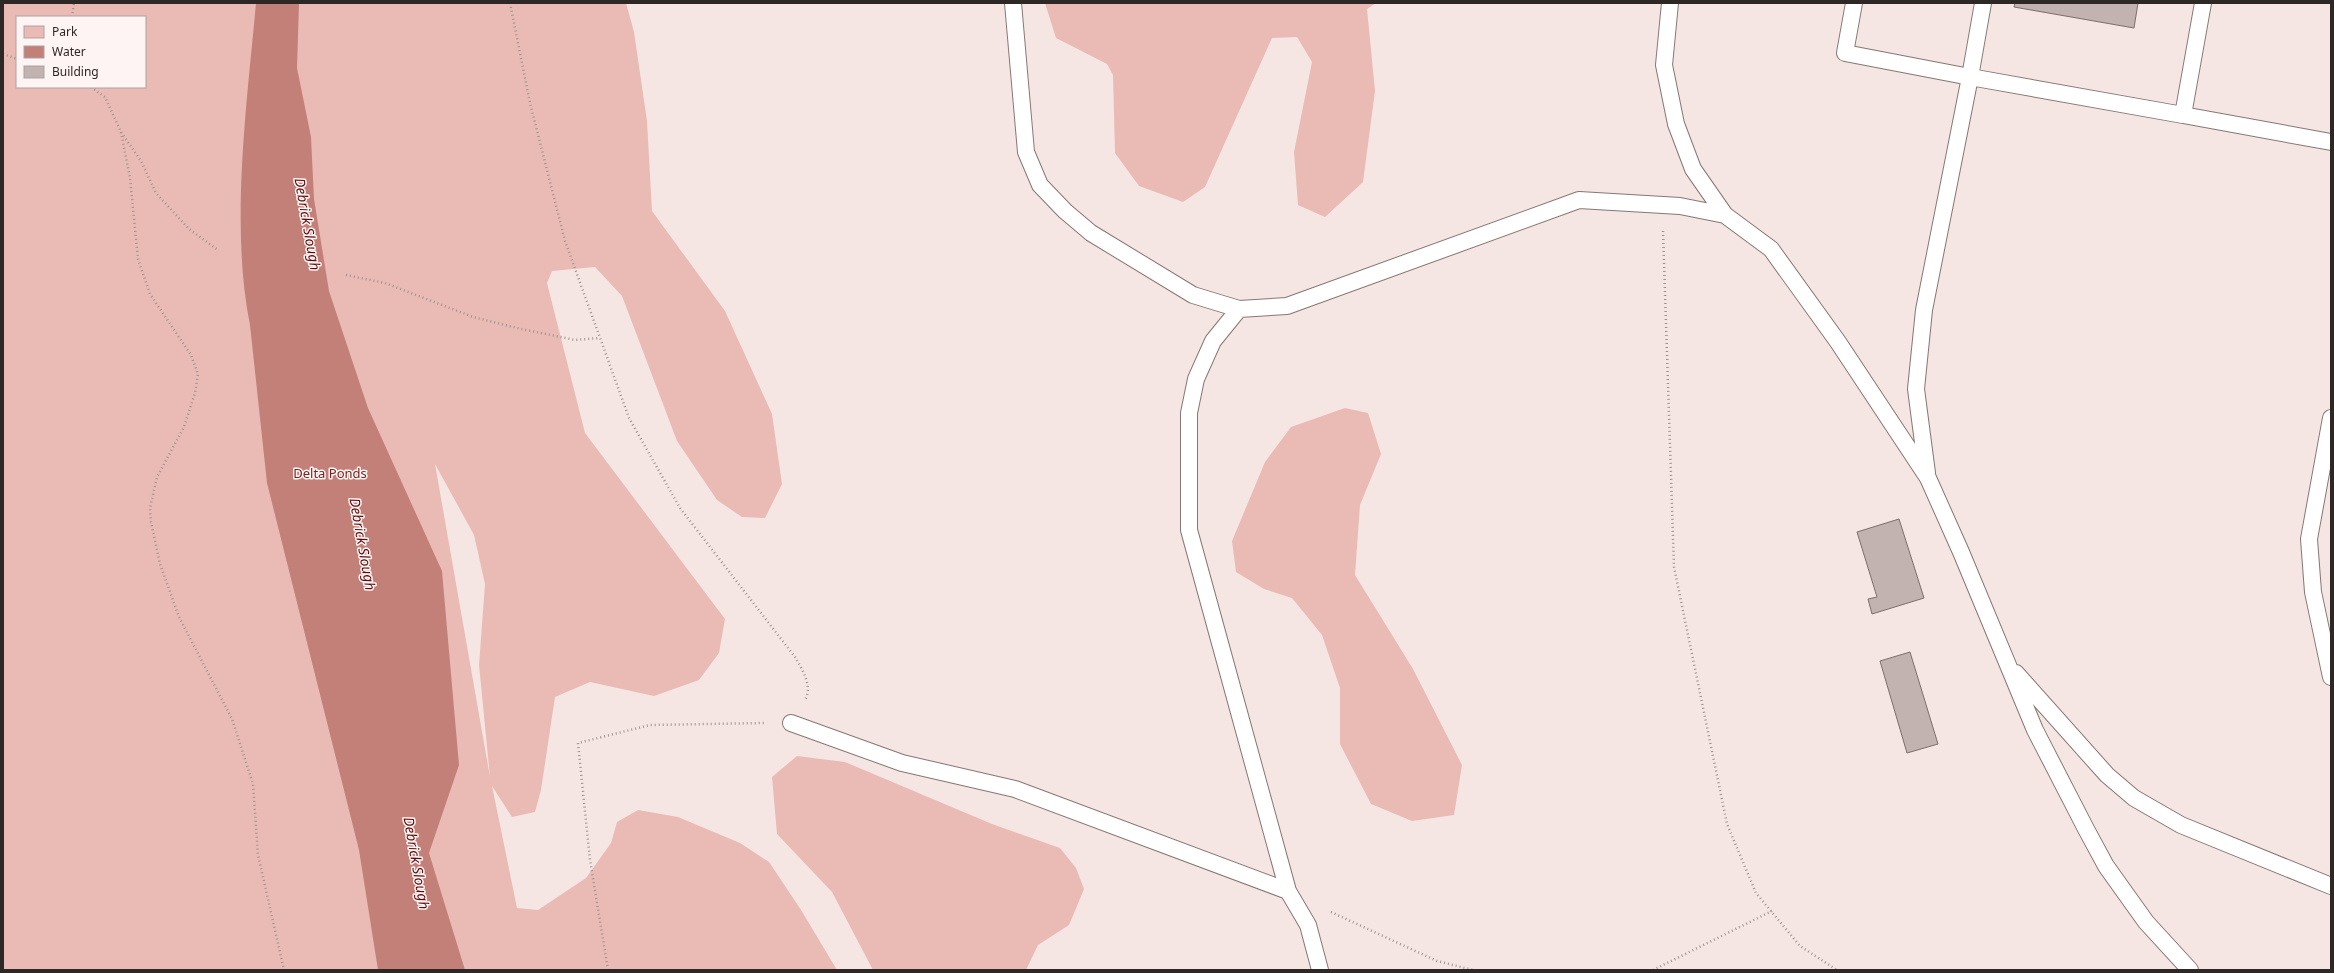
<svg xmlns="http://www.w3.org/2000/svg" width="2334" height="973" font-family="'Noto Sans',sans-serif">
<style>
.green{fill:#eabbb4;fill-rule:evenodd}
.water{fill:#c28078}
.building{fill:#c2b3b1;stroke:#7c6e6c}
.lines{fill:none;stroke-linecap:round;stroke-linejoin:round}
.lane-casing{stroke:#867775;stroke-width:18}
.path{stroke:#9e9290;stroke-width:2.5;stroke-dasharray:1 3;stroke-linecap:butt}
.lane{stroke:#fff;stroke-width:16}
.labels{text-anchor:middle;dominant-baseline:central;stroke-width:3;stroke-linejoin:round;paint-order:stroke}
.park-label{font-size:13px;fill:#74241f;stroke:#fef4f3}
.water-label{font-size:14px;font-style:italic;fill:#5b0909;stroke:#fef4f3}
</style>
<rect width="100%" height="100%" fill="#f6e6e3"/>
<path class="green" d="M3,3h623l8,29 13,89 5,90 73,100 47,103 10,70 -17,34 -23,-1 -25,-17 -40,-59 -55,-145 -27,-29 -43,4 -5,12 38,150 140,186 -6,34 -20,27 -45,16 -64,-14 -35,15 -14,93 -6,22 -23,5 -20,-31 25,122 21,2 48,-32 25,-35 6,-21 21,-12 40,7 62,26 29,19 32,48 36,60h-834zM17,17h128v70h-128zM435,464l39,71 11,49 -6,81 11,112z
M1045,3h331l-9,6 8,82 -12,91 -38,35 -27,-12 -4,-53 18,-90 -15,-25 -25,1 -67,149 -22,15 -44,-16 -24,-33 -2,-78 -6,-11 -51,-26z
M1345,408l23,5 13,41 -21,51 -5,70 58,94 49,96 -8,50 -42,6 -41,-17 -31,-60v-56l-18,-53 -30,-37 -28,-9 -28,-17 -4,-31 33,-79 26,-35z
M797,756l48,6 147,62 68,24 16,20 8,21 -15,36 -31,20 -12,25h-153l-41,-78 -55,-58 -5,-57z"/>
<path class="water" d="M256,3h43l-2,65 14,69 3,62 15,92 39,117 74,163 17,194 -30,88 36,117h-87l-19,-120 -92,-367 -17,-158c-20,-99 -3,-222 6,-322z"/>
<path class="building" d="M2015,3h123l-4,25 -120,-21z
M1899,519l25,79 -52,16 -4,-15 9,-2 -20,-65z
M1910,652l28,92 -31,9 -27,-92z"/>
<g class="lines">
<defs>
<path id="lane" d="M1013,3l13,149 14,33 25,26 26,22 102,62 46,14 48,-3 292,-106 101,6 45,9 46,34 67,93 90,136 33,74 74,178 51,99 20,37 40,56 44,48
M1670,3l-6,62 12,59 17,45 32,46
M1854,3l-9,50 125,24 -46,233 -8,79 11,84
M1983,3l-13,74 213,38
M2203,3l-20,112 148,27
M1239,309l-26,32 -17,38 -7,34v117l99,361
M2331,418l-22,121 4,53 18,85
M2016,673l91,102 27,23 47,27 150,61
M791,723l111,40 113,26 273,102 20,34 12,45"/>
</defs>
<use href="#lane" class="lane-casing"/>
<path class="path" d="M510,3l20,100 35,138 64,177 51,90 115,149c7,12 18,29 10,43
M72,17l2,-14
M3,54l14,5
M91,87l14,10 16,35 20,29 15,32 33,36 29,21
M121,132l9,46 8,81 12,35 41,61 7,19 -3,19 -11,34 -27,50 -7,31 1,14 9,42 19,53 53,102 21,65 5,71 26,115
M1663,231l11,336 53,257 29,69 44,53 37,24
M346,275l39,8 88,34 44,11 58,12 24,-2
M1331,912l106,49 36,9
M608,970l-18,-110 -12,-117 72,-18 115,-2
M1653,970l119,-59"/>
<use href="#lane" class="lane"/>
</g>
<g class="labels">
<g class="park-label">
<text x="330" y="473">Delta Ponds</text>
</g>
<g class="water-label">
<text transform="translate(308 224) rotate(80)">Debrick Slough</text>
<text transform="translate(363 544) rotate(80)">Debrick Slough</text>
<text transform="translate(417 863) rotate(80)">Debrick Slough</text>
</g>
</g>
<rect width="2334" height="973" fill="none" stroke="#2d2726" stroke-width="8"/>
<rect x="16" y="16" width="130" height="72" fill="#fef4f3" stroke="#aaa2a1"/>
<rect x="24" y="26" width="20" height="12" fill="#eabbb4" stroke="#aaa2a1"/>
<text x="52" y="36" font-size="12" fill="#2d2726">Park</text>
<rect x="24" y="46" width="20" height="12" fill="#c28078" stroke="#aaa2a1"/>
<text x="52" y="56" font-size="12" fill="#2d2726">Water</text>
<rect x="24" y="66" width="20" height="12" fill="#c2b3b1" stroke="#aaa2a1"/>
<text x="52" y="76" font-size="12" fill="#2d2726">Building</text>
</svg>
